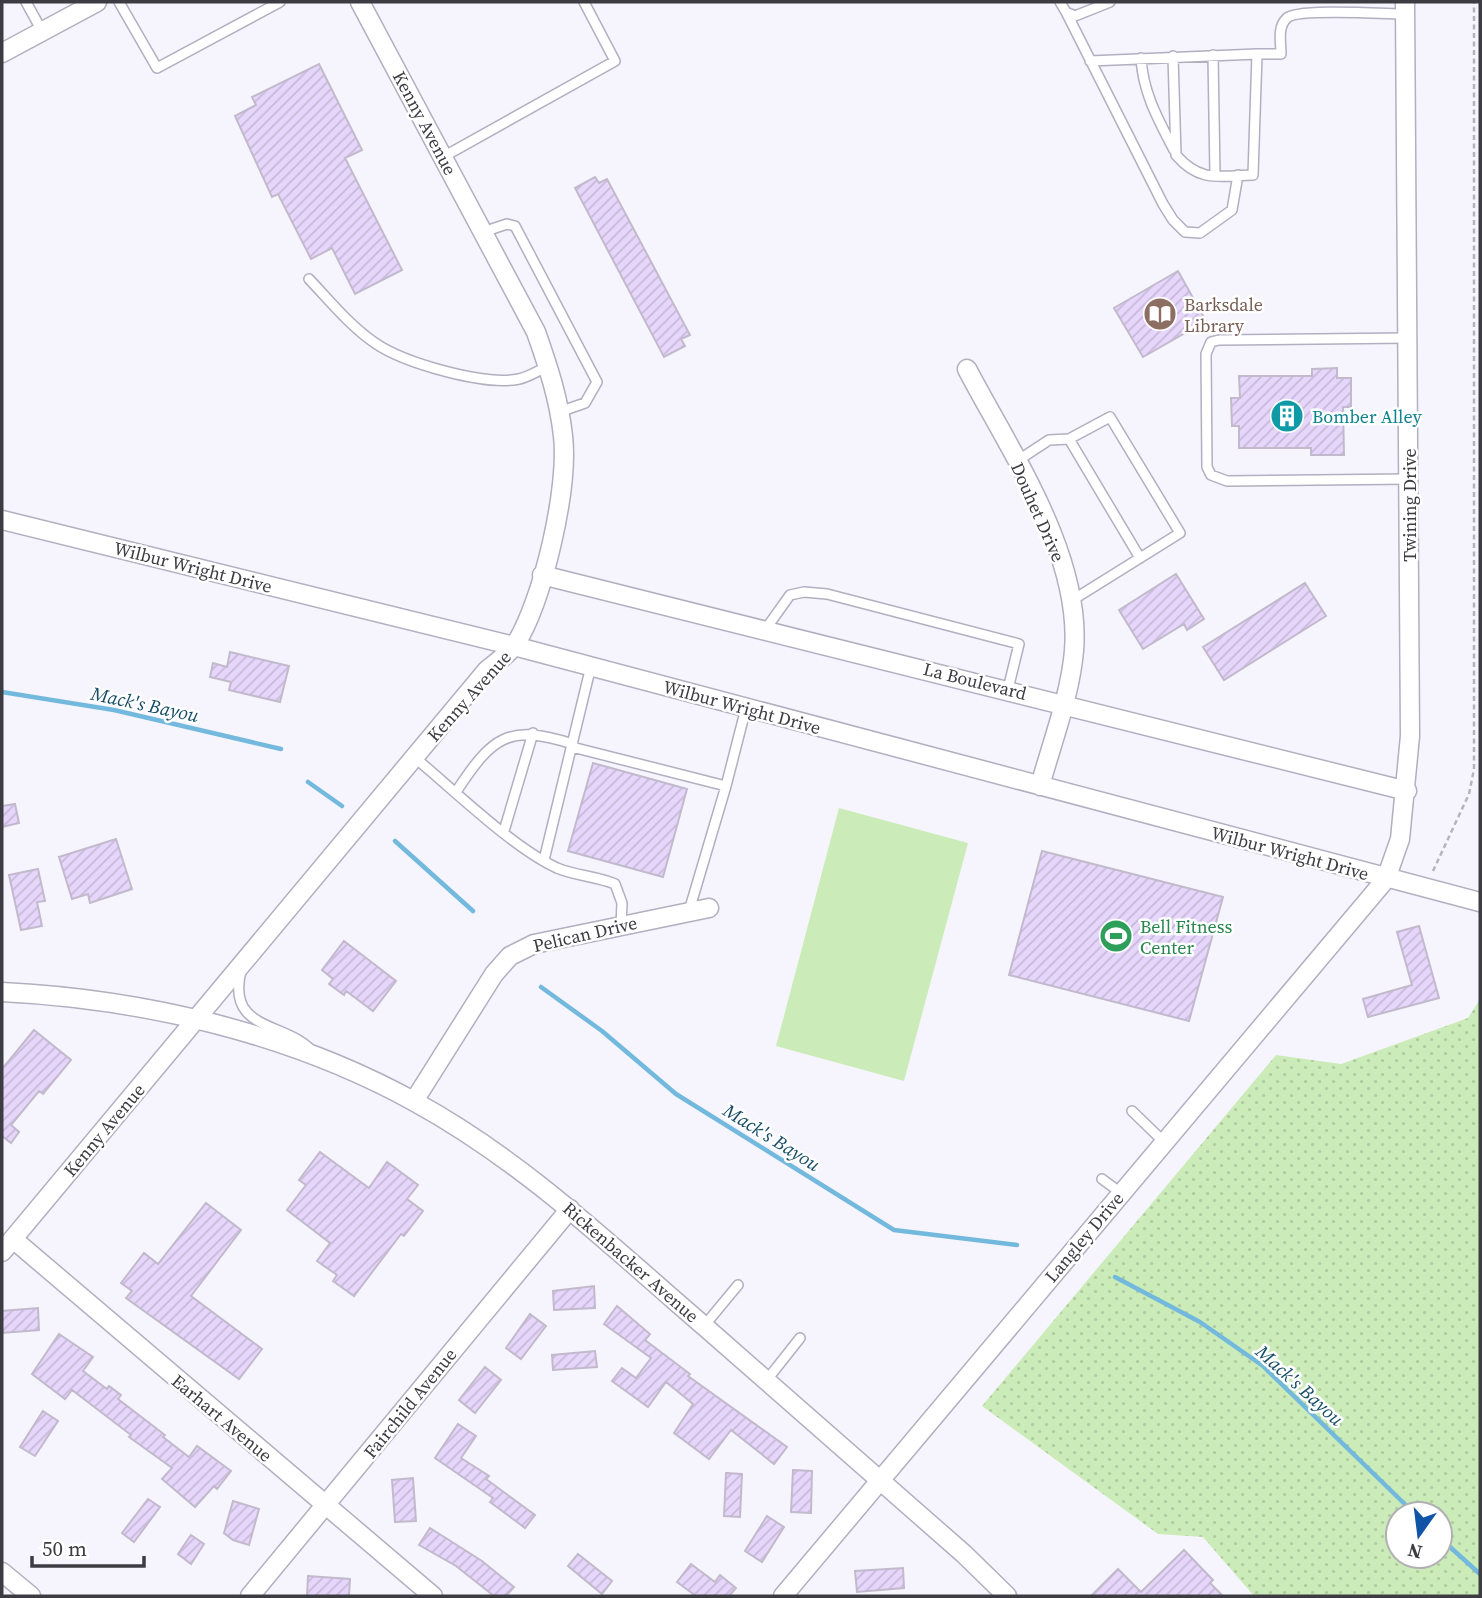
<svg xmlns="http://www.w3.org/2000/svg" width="1482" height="1598" font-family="'Source Serif 4',serif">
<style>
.grass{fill:url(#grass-dots);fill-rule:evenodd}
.pitch{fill:#cbecb8}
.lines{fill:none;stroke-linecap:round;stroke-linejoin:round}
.stream{stroke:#73b9dd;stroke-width:4.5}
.building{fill:url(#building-hatch);stroke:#c2bacc;stroke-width:2}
.lane-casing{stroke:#b1afc0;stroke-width:12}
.street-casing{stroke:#b1afc0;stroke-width:21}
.path{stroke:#b5b4bc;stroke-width:2.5;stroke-dasharray:5 3.5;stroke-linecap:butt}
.lane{stroke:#fff;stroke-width:9}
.street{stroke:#fff;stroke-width:18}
.labels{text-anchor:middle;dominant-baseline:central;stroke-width:5;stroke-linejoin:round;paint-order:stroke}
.street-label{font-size:18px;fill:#3d3c43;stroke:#fff}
.education-label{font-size:18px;fill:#785e54;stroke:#fff;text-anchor:start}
.culture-label{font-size:18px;fill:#0d838f;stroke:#fff;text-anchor:start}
.leisure-label{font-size:18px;fill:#27864d;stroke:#fff;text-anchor:start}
.water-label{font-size:19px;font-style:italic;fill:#164e67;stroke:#fff}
</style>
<defs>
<pattern id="grass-dots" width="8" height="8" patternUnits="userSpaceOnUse" patternTransform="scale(1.75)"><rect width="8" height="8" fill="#cbecb8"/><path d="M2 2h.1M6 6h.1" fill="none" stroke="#afcb9f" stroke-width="1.8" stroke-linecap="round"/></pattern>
<pattern id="building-hatch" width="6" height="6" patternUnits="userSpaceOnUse" patternTransform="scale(1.75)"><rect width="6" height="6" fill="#e6d6fb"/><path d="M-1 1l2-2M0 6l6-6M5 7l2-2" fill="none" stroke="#c6b9d8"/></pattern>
</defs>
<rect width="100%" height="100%" fill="#f6f5fd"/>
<path class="grass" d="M1480,999v597h-226l-51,-59 -45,-3 -176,-128 294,-351 65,9 127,-46zM1398,1514h42v42h-42z"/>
<path class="pitch" d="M839,808l129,35 -64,238 -128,-35z"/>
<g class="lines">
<path class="stream" d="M2,692l112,18 167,39
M308,782l34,24
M395,841l78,70
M541,987l61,44 74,63 218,136 123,15
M1115,1277l85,45 63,44 152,148
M1440,1538l40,36"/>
</g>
<path class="building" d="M319,64l43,86 -17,8 57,112 -47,24 -23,-46 -21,11 -33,-65 -6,3 -37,-81 21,-11 -4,-8z
M595,177l4,6 8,-4 83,156 -9,4 4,7 -21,11 -89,-169z
M1178,271l28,50 -63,36 -29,-49z
M1337,368v10h14v29h-8l1,48h-33v-7h-72v-22h-7l-1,-28h9l-1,-22h73v-7z
M1176,574l28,45 -17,11 -3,-6 -41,25 -24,-39z
M1305,583l21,33 -102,64 -21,-33z
M230,652l59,14 -9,36 -51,-12 2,-8 -21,-5 3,-14 14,4z
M593,763l94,26 -24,88 -95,-26z
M15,804l4,19 -17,4v-21z
M116,839l16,50 -42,14 -2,-9 -16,5 -13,-42z
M1042,851l181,46 -34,124 -180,-46z
M38,869l7,32 -8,1 5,24 -21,4 -12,-55z
M1419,926l20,72 -71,19 -5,-18 49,-14 -15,-53z
M344,941l52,40 -23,30 -27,-20 -2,4 -15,-11 4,-5 -11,-9z
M34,1030l37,30 -28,34 -4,-3 -28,34 8,7 -8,11 -9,-7v-67z
M320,1152l49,36 18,-26 31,23 -11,14 16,12 -19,25 -3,-2 -47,62 -21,-15 4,-6 -20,-14 13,-18 -43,-33 19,-25 -7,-5z
M206,1203l35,27 -50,66 71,53 -23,30 -113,-81 6,-7 -11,-8 23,-30 14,11z
M594,1286l1,22 -41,2 -1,-19z
M617,1306l33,28 -5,6 45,34 -2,2 99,71 -13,17 -43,-34 -22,29 -35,-26 19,-29 -27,-22 -18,25 -36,-26 10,-13 14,10 15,-20 -47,-34z
M38,1308l1,22 -37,3v-22z
M530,1314l16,12 -25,33 -15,-11z
M59,1334l34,23 -10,14 24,18 2,-3 12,9 -3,4 47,36 -2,2 26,20 8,-11 34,25 -14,18 -3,-3 -19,21 -33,-28 10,-11 -43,-31 2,-2 -59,-45 -7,9 -33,-25z
M595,1351l2,16 -44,3 -1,-15z
M485,1367l16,13 -26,33 -16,-13z
M43,1411l15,10 -23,35 -15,-9z
M458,1424l18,12 -15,22 28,18 -3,3 49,36 -10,13 -35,-26 3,-4 -58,-40z
M793,1470l19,1 -1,42 -20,-1z
M726,1473l16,1 -2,43 -16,-1z
M413,1478l3,43 -21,1 -3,-42z
M148,1499l12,8 -26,35 -12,-9z
M233,1501l26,8 -10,36 -16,-5 -9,-7z
M767,1516l17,11 -22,35 -17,-11z
M430,1528l52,33 32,26 -8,9h-12l-38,-30 -37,-21z
M191,1535l13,9 -13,20 -13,-10z
M1184,1550l29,30 -3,3 13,13h-132l27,-27 23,23z
M578,1554l34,27 -10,13 -34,-28z
M691,1564l24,18 5,-7 16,13 -7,8h-33l-19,-14z
M903,1568l1,20 -47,4 -2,-21z
M308,1576l42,3 -1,17h-42z"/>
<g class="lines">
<defs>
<path id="lane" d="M26,2l16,29
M119,2l38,66 123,-66
M1060,2l6,10 9,4 35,-14
M1066,12l97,192 10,16 12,12 15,1 32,-23 6,-35
M1213,55l2,121
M1173,56l3,99c24,28 44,21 77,20l4,-121h24c0,-12 -4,-27 6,-36 10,-10 100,-4 118,-4
M1141,58c2,35 17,61 33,92
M1090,61l167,-7
M443,157l172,-96 -31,-59
M483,232l24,-8 8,2 82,156 -12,21 -26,9
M309,279c21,22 41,47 66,64 29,20 109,43 144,36 10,-2 20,-9 30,-13
M1408,338l-189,2 -8,2 -5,12 1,113 4,8 16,6 182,-2
M1069,439l71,119
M1017,461l32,-21 20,-1 41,-22 70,116 -109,68
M765,630l25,-35 14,-3 23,2 192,50 -11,45
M572,747l154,39 20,-78
M414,757c39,32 99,91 143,111 19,8 39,8 58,16l7,19 -1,22
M456,792c36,-55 52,-69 117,-48
M504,831l29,-98
M544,860l47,-194
M689,911l37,-125
M241,971c-15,60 44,51 70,79
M1132,1111l32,31
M1102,1179l19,14
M704,1326l34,-41
M766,1381l34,-43"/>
<path id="street" d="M2,53l95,-51
M967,369c43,82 115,186 107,282 -4,45 -22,91 -34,135
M2,520l512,126 966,256
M542,575l865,216
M2,992c141,7 288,41 413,110 97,53 177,126 259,198 97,84 193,169 290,254l43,42
M414,1101l80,-127 16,-18 24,-12 175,-36
M13,1239l420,357
M2,1252l485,-582c9,-7 21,-16 28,-25 28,-44 54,-157 48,-209 -4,-37 -15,-70 -27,-104l-176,-330
M2,1572l29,24
M250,1596l320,-387
M783,1596l603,-717 14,-40 10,-103 -5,-734"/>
</defs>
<use href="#lane" class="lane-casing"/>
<use href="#street" class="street-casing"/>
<path class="path" d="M1433,871l36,-77 5,-25v-767"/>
<use href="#lane" class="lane"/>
<use href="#street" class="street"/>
</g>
<defs>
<symbol id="library-disc" viewBox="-11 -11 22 22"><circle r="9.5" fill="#8d6e63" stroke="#fff"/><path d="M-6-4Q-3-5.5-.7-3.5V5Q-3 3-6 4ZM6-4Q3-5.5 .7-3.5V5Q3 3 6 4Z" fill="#fff"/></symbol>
<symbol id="building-disc" viewBox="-11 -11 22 22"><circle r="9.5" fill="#0f9aa8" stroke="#fff"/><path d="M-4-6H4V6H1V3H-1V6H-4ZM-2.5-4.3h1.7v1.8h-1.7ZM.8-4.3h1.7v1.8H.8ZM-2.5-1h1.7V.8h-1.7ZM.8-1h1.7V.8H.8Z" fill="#fff"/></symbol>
<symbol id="stadium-disc" viewBox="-11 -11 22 22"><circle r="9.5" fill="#2e9e5b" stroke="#fff"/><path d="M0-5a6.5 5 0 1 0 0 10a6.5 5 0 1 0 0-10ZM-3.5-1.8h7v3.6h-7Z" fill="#fff"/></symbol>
</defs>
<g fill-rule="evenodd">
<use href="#library-disc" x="1141" y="295" width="38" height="38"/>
<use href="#building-disc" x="1268" y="397" width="38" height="38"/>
<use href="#stadium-disc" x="1097" y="917" width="38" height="38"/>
</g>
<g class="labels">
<g class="street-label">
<text transform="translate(425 123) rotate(62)">Kenny Avenue</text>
<text transform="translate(1409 505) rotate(-90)">Twining Drive</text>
<text transform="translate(1038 512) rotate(66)">Douhet Drive</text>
<text transform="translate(193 567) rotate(14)">Wilbur Wright Drive</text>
<text transform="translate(975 681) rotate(14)">La Boulevard</text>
<text transform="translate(469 696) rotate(-48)">Kenny Avenue</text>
<text transform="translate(742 707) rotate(15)">Wilbur Wright Drive</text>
<text transform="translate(1290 853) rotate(15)">Wilbur Wright Drive</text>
<text transform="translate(585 934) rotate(-13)">Pelican Drive</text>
<text transform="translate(104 1130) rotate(-50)">Kenny Avenue</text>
<text transform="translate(1084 1237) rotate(-50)">Langley Drive</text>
<text transform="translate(631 1262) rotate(41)">Rickenbacker Avenue</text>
<text transform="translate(410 1403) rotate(-51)">Fairchild Avenue</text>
<text transform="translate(222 1418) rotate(40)">Earhart Avenue</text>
</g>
<g class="education-label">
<text x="1184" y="304">Barksdale<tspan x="1184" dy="21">Library</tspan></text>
</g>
<g class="culture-label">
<text x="1312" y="416">Bomber Alley</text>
</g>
<g class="leisure-label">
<text x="1140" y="926">Bell Fitness<tspan x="1140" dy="21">Center</tspan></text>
</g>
<g class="water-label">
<text transform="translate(145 704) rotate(12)">Mack's Bayou</text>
<text transform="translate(772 1137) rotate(32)">Mack's Bayou</text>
<text transform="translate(1300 1385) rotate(42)">Mack's Bayou</text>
</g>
</g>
<rect width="1482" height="1598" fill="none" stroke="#3d3c43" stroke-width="7"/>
<g transform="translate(1419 1535) rotate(194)"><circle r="33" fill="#ffffff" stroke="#b1b1b4" stroke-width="2"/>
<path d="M0-5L12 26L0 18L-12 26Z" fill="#1055a5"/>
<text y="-10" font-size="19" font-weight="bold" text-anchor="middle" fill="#3d3c43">N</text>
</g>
<path d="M32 1556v10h112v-10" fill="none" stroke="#3d3c43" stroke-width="3.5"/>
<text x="42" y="1556" font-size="21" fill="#3d3c43" stroke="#ffffff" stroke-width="5" paint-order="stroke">50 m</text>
</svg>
